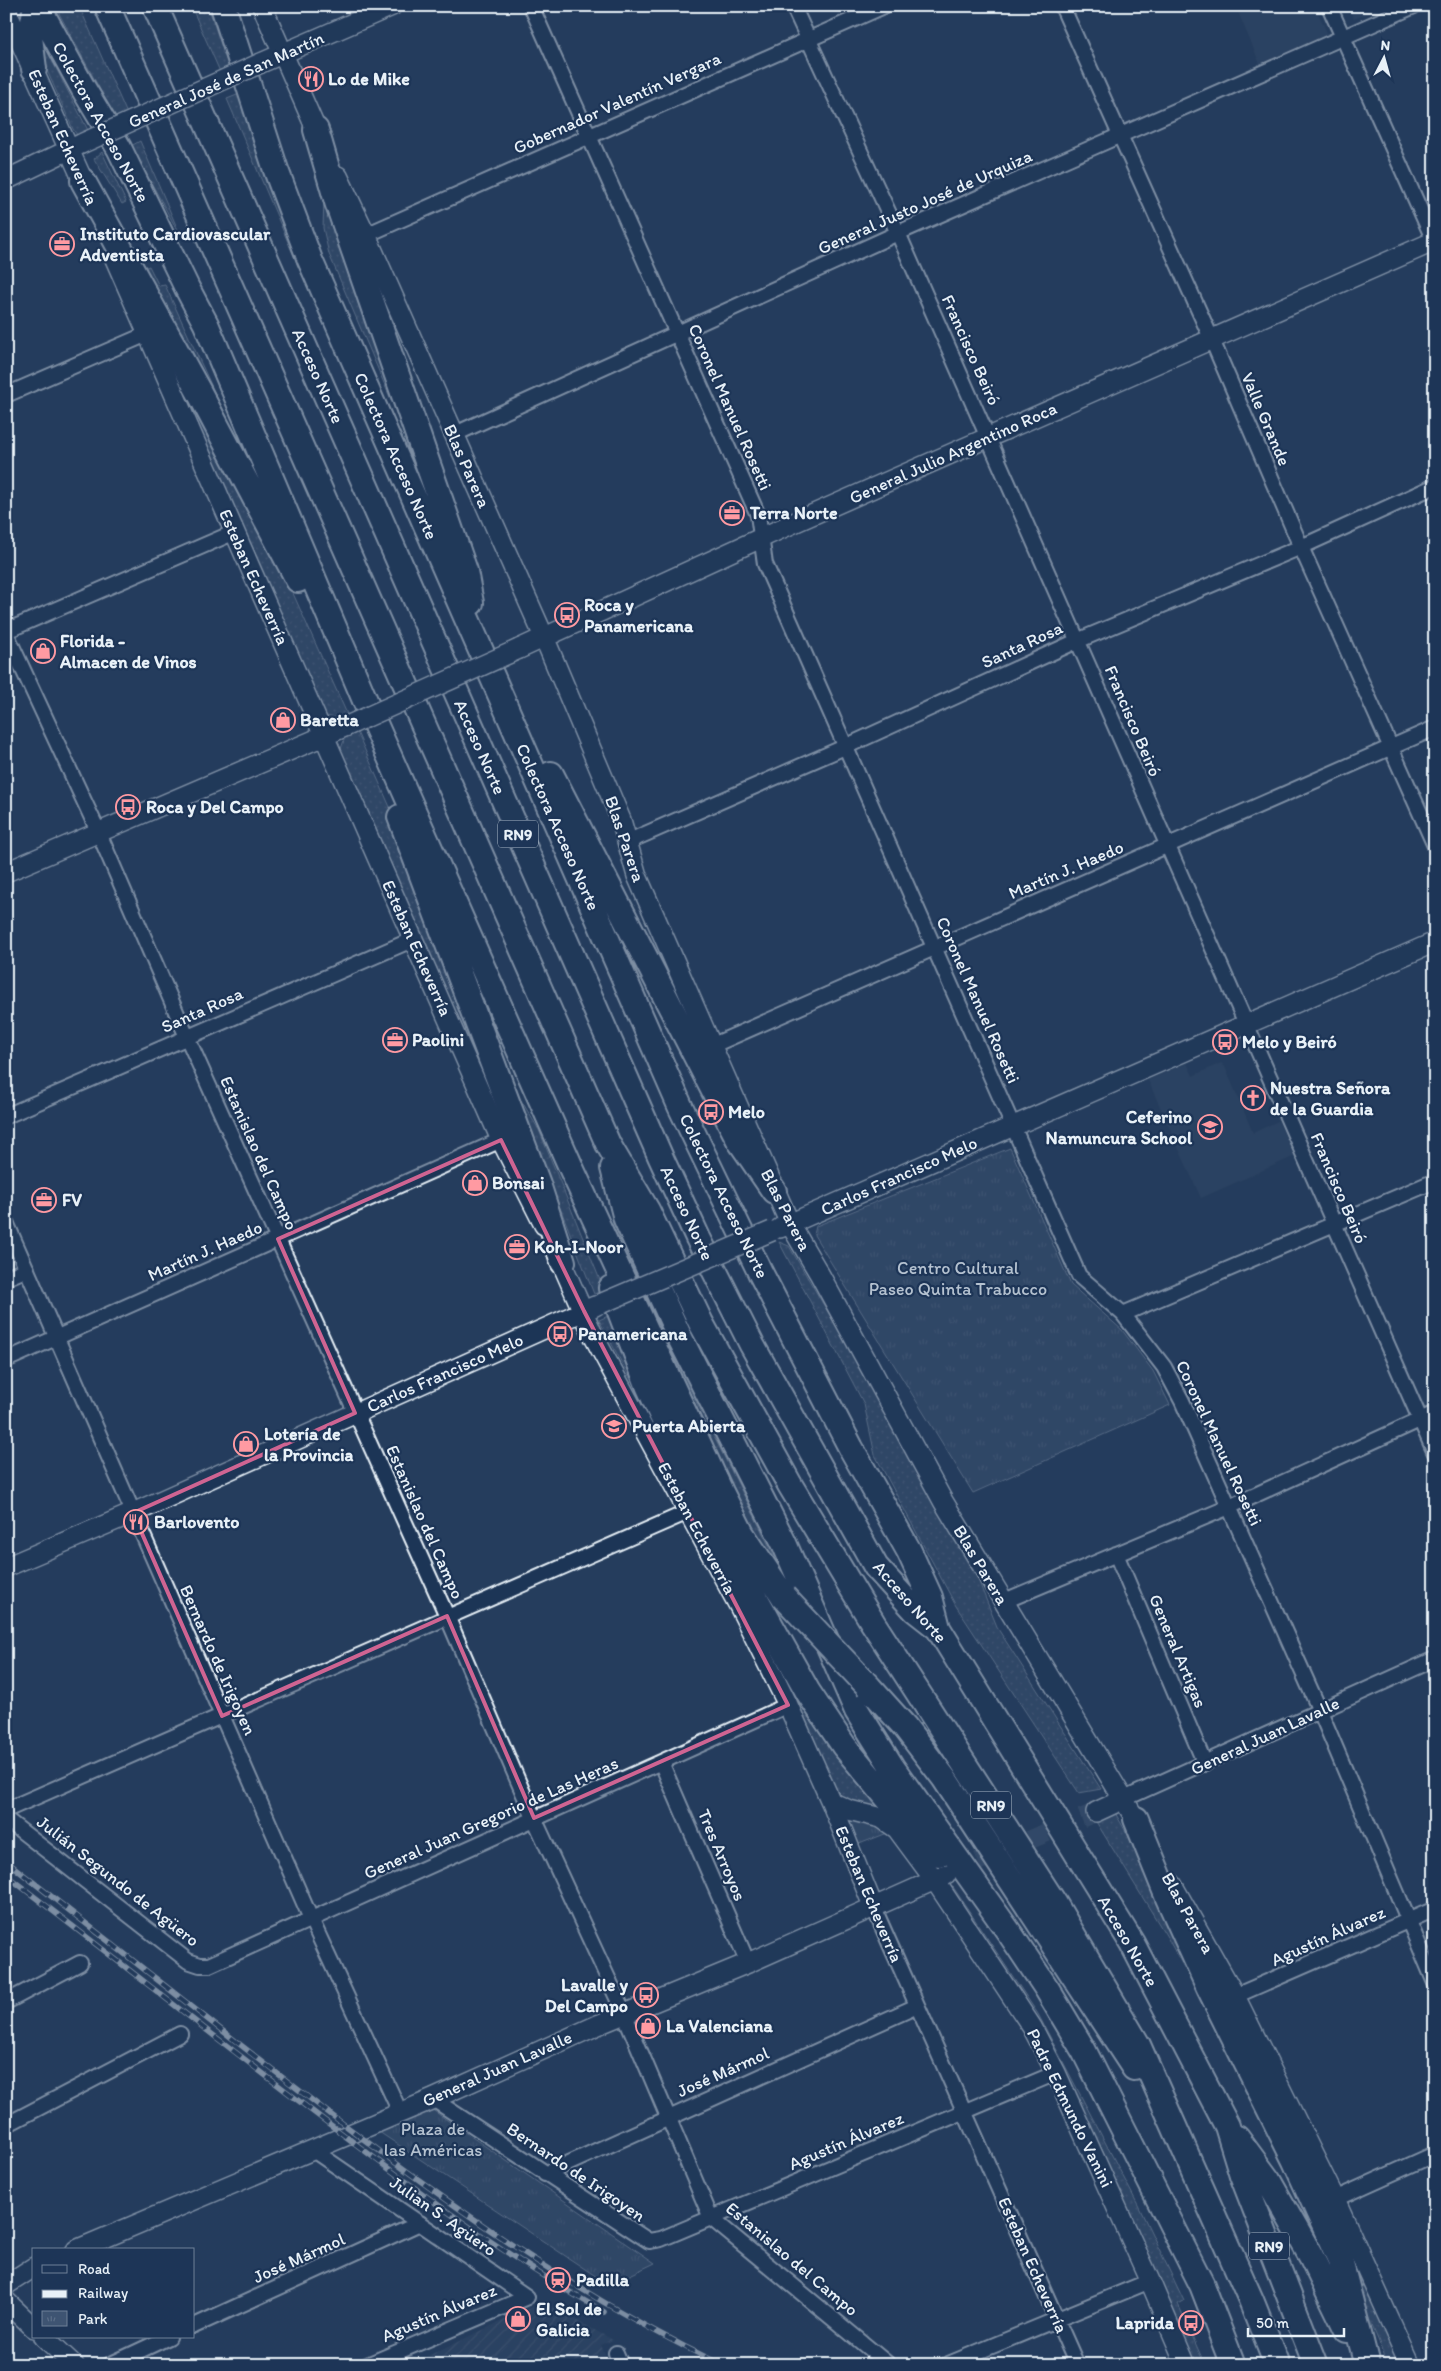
<svg xmlns="http://www.w3.org/2000/svg" width="1441" height="2371" font-family="Itim,sans-serif">
<style>
.built{fill:#334a68}
.industrial{fill:url(#industrial-furrows)}
.grass{fill:url(#grass-dots);stroke:#93a2b5}
.park{fill:url(#park-tufts);stroke:#93a2b5}
.lines{fill:none;stroke-linecap:round;stroke-linejoin:round}
.secondary-tunnel{stroke:#425874;stroke-width:19;stroke-dasharray:19 9;stroke-linecap:butt}
.street-casing{stroke:#e8f1f8;stroke-width:18}
.secondary-casing{stroke:#e8f1f8;stroke-width:22}
.highway-casing{stroke:#e8f1f8;stroke-width:28}
.street{stroke:#1d3557;stroke-width:14}
.secondary{stroke:#1d3557;stroke-width:19}
.highway{stroke:#1d3557;stroke-width:24}
.rail-casing{stroke:#e8f1f8;stroke-width:5.5}
.rail{stroke:#1d3557;stroke-width:4;stroke-dasharray:11;stroke-linecap:butt}
.secondary-bridge-casing{stroke:#e8f1f8;stroke-width:22;stroke-linecap:butt}
.highway-bridge-casing{stroke:#e8f1f8;stroke-width:28;stroke-linecap:butt}
.secondary-bridge{stroke:#1d3557;stroke-width:19}
.highway-bridge{stroke:#1d3557;stroke-width:24}
.marked{fill:none;stroke:#cf6492;stroke-width:4;stroke-linejoin:round}
.labels{text-anchor:middle;dominant-baseline:central;stroke-width:4.5;stroke-linejoin:round;paint-order:stroke}
.shield{fill:#1d3557;stroke:#abb9c8;stroke-width:1}
.shield-label{font-size:16px;font-weight:bold;fill:#e8f1f8}
.poi-label{font-size:18px;font-weight:bold;fill:#e8f1f8;stroke:#1d3557;text-anchor:start}
.street-label{font-size:18px;fill:#e8f1f8;stroke:#1d3557}
.park-label{font-size:18px;fill:#b5c2d0;stroke:#1d3557}
</style>
<defs>
<pattern id="industrial-furrows" width="10" height="10" patternUnits="userSpaceOnUse" patternTransform="scale(1.25)"><rect width="10" height="10" fill="#334a68"/><path d="M-1 1l2-2M0 10L10 0M9 11l2-2" fill="none" stroke="#51657e"/></pattern>
<pattern id="grass-dots" width="8" height="8" patternUnits="userSpaceOnUse" patternTransform="scale(1.25)"><rect width="8" height="8" fill="#3e5472"/><path d="M2 2h.1M6 6h.1" fill="none" stroke="#5a6d87" stroke-width="1.8" stroke-linecap="round"/></pattern>
<pattern id="park-tufts" width="24" height="20" patternUnits="userSpaceOnUse" patternTransform="scale(1.25)"><rect width="24" height="20" fill="#3e5472"/><path d="M3 7l-1-3M5 7V3M7 7l1-3M15 17l-1-3M17 17v-4M19 17l1-3" fill="none" stroke="#5a6d87"/></pattern>
</defs>
<rect width="100%" height="100%" fill="#253d5d"/>
<filter id="ink" filterUnits="userSpaceOnUse"><feTurbulence type="fractalNoise" baseFrequency=".02" numOctaves="2"/><feDisplacementMap in="SourceGraphic" scale="10" xChannelSelector="R" yChannelSelector="G"/><feConvolveMatrix kernelMatrix="1 2 1 2 8 2 1 2 1" color-interpolation-filters="sRGB"/></filter>
<g filter="url(#ink)">
<path class="built" d="M1315,6l13,29 -68,29 -24,-57z
M1348,6h37l-31,13z
M1187,1063l6,13 28,-13 4,4 28,66 25,-12 17,35 -94,42 -53,-118z"/>
<path class="industrial" d="M543,2302l70,38 -12,5 9,20h-202z"/>
<path class="grass" d="M55,6h24l49,110 -11,5z
M191,6h17l21,63 -8,5z
M43,43l47,91 -7,4 -6,-3 -4,-6 -32,-72z
M242,93l17,62 43,120 -75,-176z
M140,141l41,96 -50,-91z
M311,151l101,298 -83,-195 -6,-26 1,-29z
M102,152l24,50 -4,2 -28,-45z
M137,259l4,1 5,7 3,-1 10,20 6,-1 88,191z
M153,333l21,25 109,213 64,143 -11,4 -11,-2z
M357,732l33,75 94,262 -7,2 -137,-319 5,-15z
M521,1100l18,30 65,160 -10,4 -63,-160z
M779,1242l10,4 172,292 37,91 103,160 -22,4 -123,-187 -81,-151 -11,-51z
M647,1300c44,98 97,190 142,288l-43,-62 -103,-224z
M615,1313l41,114 -57,-107z
M744,1600l157,228 -63,-26z
M1114,1811l19,33 82,179 -48,-86 -72,-117z
M953,1887l85,127 100,191 46,96 -6,3 27,61h-12l-45,-108 -202,-368z
M1241,2019l160,346h-15l-7,-23z"/>
<path class="park" d="M1010,1148l61,137 51,45 31,41 17,34 -197,88 -159,-258 2,-9z
M842,1814l33,7 15,11 -36,14z
M431,2109l224,154 -46,22 -233,-155z"/>
<g class="lines">
<path class="secondary-tunnel" d="M952,1872l144,-60"/>
<defs>
<path id="street" d="M531,6l227,509 7,49 314,712 44,38 41,53 18,34 138,310 115,272
M793,6l105,227 537,1220
M1062,6l150,334 89,207 134,299
M1329,6l106,237
M366,235l518,-229
M6,395l141,-61
M453,435l445,-202 516,-227
M6,631l229,-99
M6,633l92,198 89,206 260,579 87,202 90,195 87,205 178,147
M627,842l220,-96 230,-105 224,-94 134,-61
M711,1046l724,-318
M6,1116l408,-177
M6,1222l305,697 89,193
M6,1278l21,-9
M1123,1314l312,-133
M6,1360l495,-220
M1116,1554l89,210
M1002,1602l227,-95 206,-94
M661,1762l87,201
M1124,1799l311,-140
M6,1810l682,-298
M6,1819l182,142 12,4h9l579,-260
M873,1906l204,459
M1235,1996l200,-87
M6,2002l74,-39
M433,2099l216,142 12,-2 395,-166
M6,2125l174,-91
M313,2150l214,147
M545,2174l372,-168
M1335,2199l100,-45
M194,2326l226,-103
M616,2353l5,12
M109,2365l60,-28
M367,2365l160,-68
M946,2365l204,-84"/>
<path id="secondary" d="M262,6l60,137
M6,10l83,184
M261,63l131,-57
M338,176l28,59 178,402 77,183 16,56 153,348 30,51 123,226 199,329
M6,180l75,-36
M115,259l386,881 43,85
M519,649l279,-128 637,-280
M6,872l341,-146
M780,1228l655,-286
M556,1250l38,87 146,271 48,97 43,97 42,104
M6,1567l127,-54 462,-207
M831,1802l18,8 32,8 16,11 37,50 98,148 24,46 94,208 36,84
M1096,1812l28,-13
M1172,1884l63,112 100,203 75,166
M76,2250l357,-151 167,-75 148,-61 198,-88
M6,2285l28,-18
M6,2301l28,27
M44,2337l30,28"/>
<path id="highway" d="M38,6l45,82 36,60 68,140 19,36 166,393 201,455 148,320 21,42 42,63
M107,6l501,1138 39,66 54,113 89,162 83,138 182,281 83,141 113,255 26,65
M155,6l506,1152 37,80 54,107 124,222 39,43 23,18 194,315 95,183 15,49 74,190
M223,6l53,164 34,90 370,846 80,166 91,176 58,103 21,46 8,31
M34,69l-4,-32 6,-31
M316,130l21,72 128,369 6,32
M83,181l116,211 99,188
M551,774l188,366 35,51
M400,817l138,367 25,78
M613,1168l13,51 55,121 103,203 73,168 35,56 119,168 36,54 37,62 118,234 31,80
M611,1288l37,97 46,102 114,205 36,54 67,80 28,28
M868,1686l37,41 39,51 190,290
M1136,1819l32,79 41,90 86,173 45,99 27,105
M1237,2138l31,42 43,76 36,74"/>
</defs>
<use href="#street" class="street-casing"/>
<use href="#secondary" class="secondary-casing"/>
<use href="#highway" class="highway-casing"/>
<use href="#street" class="street"/>
<use href="#secondary" class="secondary"/>
<use href="#highway" class="highway"/>
<defs>
<path id="rail" d="M6,1861c116,90 231,183 348,271 117,88 235,170 368,233
M6,1875c109,83 217,169 326,251 88,67 176,132 272,186"/>
</defs>
<use href="#rail" class="rail-casing"/>
<use href="#rail" class="rail"/>
<defs>
<path id="secondary-bridge" d="M83,143l178,-80
M347,726l172,-77
M600,1304l172,-73"/>
<path id="highway-bridge" d="M784,1597l84,89"/>
</defs>
<use href="#secondary-bridge" class="secondary-bridge-casing"/>
<use href="#highway-bridge" class="highway-bridge-casing"/>
<use href="#secondary-bridge" class="secondary-bridge"/>
<use href="#highway-bridge" class="highway-bridge"/>
</g>
</g>
<path d="M0 0H1441V2371H0ZM501,1140l83,171 204,394 -254,113 -87,-202 -225,100 -89,-203 222,-100 -77,-174z" fill="#253d5d" fill-opacity=".55" fill-rule="evenodd"/>
<path class="marked" d="M501,1140l83,171 204,394 -254,113 -87,-202 -225,100 -89,-203 222,-100 -77,-174z"/>
<defs>
<symbol id="restaurant-ring" viewBox="-11 -11 22 22"><circle r="9.5" fill="#1d3557" stroke="#ff9aa2" stroke-width="1.5"/><path d="M-5-6h1v4h1v-4h1v4h1v-4h1v5L-1.5 .5V6h-2V.5L-5-1ZM5-6V6H3V1.5H1.5Q1.5-4 5-6Z" fill="#ff9aa2"/></symbol>
<symbol id="office-ring" viewBox="-11 -11 22 22"><circle r="9.5" fill="#1d3557" stroke="#ff9aa2" stroke-width="1.5"/><path d="M-6-3h4V-5.5h4V-3h4V5H-6ZM-1-4.5V-3h2v-1.5ZM-6 0V1H6V0Z" fill="#ff9aa2"/></symbol>
<symbol id="bus-ring" viewBox="-11 -11 22 22"><circle r="9.5" fill="#1d3557" stroke="#ff9aa2" stroke-width="1.5"/><path d="M-5-6H5V4H4V6H2V4H-2V6H-4V4H-5ZM-3.5-4V0h7V-4ZM-3.5 1.2v1.5H-2V1.2ZM2 1.2v1.5H3.5V1.2Z" fill="#ff9aa2"/></symbol>
<symbol id="shop-ring" viewBox="-11 -11 22 22"><circle r="9.5" fill="#1d3557" stroke="#ff9aa2" stroke-width="1.5"/><path d="M-5-2.5h2.3a2.7 3.5 0 0 1 5.4 0H5L5.5 6h-11ZM-1.5-2.5h3a1.5 2.3 0 0 0-3 0Z" fill="#ff9aa2"/></symbol>
<symbol id="church-ring" viewBox="-11 -11 22 22"><circle r="9.5" fill="#1d3557" stroke="#ff9aa2" stroke-width="1.5"/><path d="M-1.2-6h2.4v3.5h3.3v2.4h-3.3V6h-2.4V-.1h-3.3v-2.4h3.3Z" fill="#ff9aa2"/></symbol>
<symbol id="school-ring" viewBox="-11 -11 22 22"><circle r="9.5" fill="#1d3557" stroke="#ff9aa2" stroke-width="1.5"/><path d="M0-5L7-2L0 1L-7-2ZM-4 1L0 2.5L4 1V4Q0 6-4 4Z" fill="#ff9aa2"/></symbol>
<symbol id="station-ring" viewBox="-11 -11 22 22"><circle r="9.5" fill="#1d3557" stroke="#ff9aa2" stroke-width="1.5"/><path d="M-3-6H3Q5-6 5-4V2Q5 4 3 4L4.5 6H3L1.5 4h-3L-3 6H-4.5L-3 4Q-5 4-5 2V-4Q-5-6-3-6ZM-3.5-4v3h7v-3ZM-3.5 1v1.5H-2V1ZM2 1v1.5H3.5V1Z" fill="#ff9aa2"/></symbol>
</defs>
<g fill-rule="evenodd">
<use href="#restaurant-ring" x="297" y="65" width="28" height="28"/>
<use href="#office-ring" x="48" y="230" width="28" height="28"/>
<use href="#office-ring" x="718" y="499" width="28" height="28"/>
<use href="#bus-ring" x="553" y="601" width="28" height="28"/>
<use href="#shop-ring" x="29" y="637" width="28" height="28"/>
<use href="#shop-ring" x="269" y="706" width="28" height="28"/>
<use href="#bus-ring" x="114" y="793" width="28" height="28"/>
<use href="#office-ring" x="381" y="1026" width="28" height="28"/>
<use href="#bus-ring" x="1211" y="1028" width="28" height="28"/>
<use href="#church-ring" x="1239" y="1084" width="28" height="28"/>
<use href="#bus-ring" x="697" y="1098" width="28" height="28"/>
<use href="#school-ring" x="1196" y="1113" width="28" height="28"/>
<use href="#shop-ring" x="461" y="1169" width="28" height="28"/>
<use href="#office-ring" x="30" y="1186" width="28" height="28"/>
<use href="#office-ring" x="503" y="1233" width="28" height="28"/>
<use href="#bus-ring" x="546" y="1320" width="28" height="28"/>
<use href="#school-ring" x="600" y="1412" width="28" height="28"/>
<use href="#shop-ring" x="232" y="1430" width="28" height="28"/>
<use href="#restaurant-ring" x="122" y="1508" width="28" height="28"/>
<use href="#bus-ring" x="632" y="1981" width="28" height="28"/>
<use href="#shop-ring" x="634" y="2012" width="28" height="28"/>
<use href="#station-ring" x="544" y="2266" width="28" height="28"/>
<use href="#shop-ring" x="504" y="2305" width="28" height="28"/>
<use href="#bus-ring" x="1177" y="2309" width="28" height="28"/>
</g>
<g class="labels">
<g class="shield">
<rect x="498" y="820.5" width="40" height="27" rx="4"/>
<rect x="971" y="1791.5" width="40" height="27" rx="4"/>
<rect x="1249" y="2232.5" width="40" height="27" rx="4"/>
</g>
<g class="shield-label">
<text x="518" y="834">RN9</text>
<text x="991" y="1805">RN9</text>
<text x="1269" y="2246">RN9</text>
</g>
<g class="poi-label">
<text x="328" y="79">Lo de Mike</text>
<text x="80" y="234">Instituto Cardiovascular<tspan x="80" dy="21">Adventista</tspan></text>
<text x="750" y="513">Terra Norte</text>
<text x="584" y="605">Roca y<tspan x="584" dy="21">Panamericana</tspan></text>
<text x="60" y="641">Florida -<tspan x="60" dy="21">Almacen de Vinos</tspan></text>
<text x="300" y="720">Baretta</text>
<text x="146" y="807">Roca y Del Campo</text>
<text x="412" y="1040">Paolini</text>
<text x="1242" y="1042">Melo y Beiró</text>
<text x="1270" y="1088">Nuestra Señora<tspan x="1270" dy="21">de la Guardia</tspan></text>
<text x="728" y="1112">Melo</text>
<text x="1192" y="1117" text-anchor="end">Ceferino<tspan x="1192" dy="21">Namuncura School</tspan></text>
<text x="492" y="1183">Bonsai</text>
<text x="62" y="1200">FV</text>
<text x="534" y="1247">Koh-I-Noor</text>
<text x="578" y="1334">Panamericana</text>
<text x="632" y="1426">Puerta Abierta</text>
<text x="264" y="1434">Lotería de<tspan x="264" dy="21">la Provincia</tspan></text>
<text x="154" y="1522">Barlovento</text>
<text x="628" y="1985" text-anchor="end">Lavalle y<tspan x="628" dy="21">Del Campo</tspan></text>
<text x="666" y="2026">La Valenciana</text>
<text x="576" y="2280">Padilla</text>
<text x="536" y="2309">El Sol de<tspan x="536" dy="21">Galicia</tspan></text>
<text x="1174" y="2323" text-anchor="end">Laprida</text>
</g>
<g class="street-label">
<text transform="translate(226 80) rotate(-24)">General José de San Martín</text>
<text transform="translate(617 103) rotate(-24)">Gobernador Valentín Vergara</text>
<text transform="translate(101 122) rotate(61)">Colectora Acceso Norte</text>
<text transform="translate(63 137) rotate(66)">Esteban Echeverría</text>
<text transform="translate(925 202) rotate(-24)">General Justo José de Urquiza</text>
<text transform="translate(971 350) rotate(66)">Francisco Beiró</text>
<text transform="translate(318 376) rotate(66)">Acceso Norte</text>
<text transform="translate(730 407) rotate(66)">Coronel Manuel Rosetti</text>
<text transform="translate(1266 419) rotate(67)">Valle Grande</text>
<text transform="translate(953 453) rotate(-24)">General Julio Argentino Roca</text>
<text transform="translate(396 456) rotate(66)">Colectora Acceso Norte</text>
<text transform="translate(467 466) rotate(66)">Blas Parera</text>
<text transform="translate(254 577) rotate(66)">Esteban Echeverría</text>
<text transform="translate(1022 645) rotate(-25)">Santa Rosa</text>
<text transform="translate(1133 721) rotate(67)">Francisco Beiró</text>
<text transform="translate(480 747) rotate(66)">Acceso Norte</text>
<text transform="translate(558 827) rotate(66)">Colectora Acceso Norte</text>
<text transform="translate(625 839) rotate(71)">Blas Parera</text>
<text transform="translate(1066 870) rotate(-23)">Martín J. Haedo</text>
<text transform="translate(417 948) rotate(66)">Esteban Echeverría</text>
<text transform="translate(978 1000) rotate(66)">Coronel Manuel Rosetti</text>
<text transform="translate(202 1010) rotate(-24)">Santa Rosa</text>
<text transform="translate(259 1153) rotate(66)">Estanislao del Campo</text>
<text transform="translate(899 1176) rotate(-24)">Carlos Francisco Melo</text>
<text transform="translate(1339 1188) rotate(67)">Francisco Beiró</text>
<text transform="translate(724 1196) rotate(64)">Colectora Acceso Norte</text>
<text transform="translate(786 1210) rotate(63)">Blas Parera</text>
<text transform="translate(687 1213) rotate(65)">Acceso Norte</text>
<text transform="translate(205 1251) rotate(-24)">Martín J. Haedo</text>
<text transform="translate(445 1373) rotate(-24)">Carlos Francisco Melo</text>
<text transform="translate(1219 1443) rotate(65)">Coronel Manuel Rosetti</text>
<text transform="translate(425 1522) rotate(66)">Estanislao del Campo</text>
<text transform="translate(697 1528) rotate(62)">Esteban Echeverría</text>
<text transform="translate(981 1565) rotate(59)">Blas Parera</text>
<text transform="translate(910 1602) rotate(49)">Acceso Norte</text>
<text transform="translate(1178 1651) rotate(67)">General Artigas</text>
<text transform="translate(218 1660) rotate(66)">Bernardo de Irigoyen</text>
<text transform="translate(1265 1736) rotate(-25)">General Juan Lavalle</text>
<text transform="translate(491 1818) rotate(-24)">General Juan Gregorio de Las Heras</text>
<text transform="translate(722 1855) rotate(67)">Tres Arroyos</text>
<text transform="translate(118 1881) rotate(38)">Julián Segundo de Agüero</text>
<text transform="translate(869 1894) rotate(67)">Esteban Echeverría</text>
<text transform="translate(1188 1913) rotate(61)">Blas Parera</text>
<text transform="translate(1328 1936) rotate(-24)">Agustín Álvarez</text>
<text transform="translate(1128 1941) rotate(60)">Acceso Norte</text>
<text transform="translate(497 2069) rotate(-24)">General Juan Lavalle</text>
<text transform="translate(723 2072) rotate(-24)">José Mármol</text>
<text transform="translate(1070 2108) rotate(64)">Padre Edmundo Vanini</text>
<text transform="translate(846 2141) rotate(-23)">Agustín Álvarez</text>
<text transform="translate(576 2172) rotate(34)">Bernardo de Irigoyen</text>
<text transform="translate(443 2216) rotate(35)">Julian S. Agüero</text>
<text transform="translate(299 2258) rotate(-24)">José Mármol</text>
<text transform="translate(792 2259) rotate(40)">Estanislao del Campo</text>
<text transform="translate(1033 2265) rotate(66)">Esteban Echeverría</text>
<text transform="translate(439 2313) rotate(-23)">Agustín Álvarez</text>
</g>
<g class="park-label">
<text x="958" y="1268">Centro Cultural<tspan x="958" dy="21">Paseo Quinta Trabucco</tspan></text>
<text x="433" y="2129">Plaza de<tspan x="433" dy="21">las Américas</tspan></text>
</g>
</g>
<rect width="1441" height="2371" fill="none" stroke="#1d3557" stroke-width="25"/>
<rect x="12" y="12" width="1416" height="2346" fill="none" stroke="#e8f1f8" stroke-width="2" filter="url(#ink)"/>
<rect x="32" y="2248" width="162" height="90" fill="#1d3557" stroke="#6e8097"/>
<rect x="42" y="2265" width="25" height="8" fill="#1d3557" stroke="#6e8097"/>
<text x="78" y="2274" font-size="15" fill="#e8f1f8">Road</text>
<rect x="42" y="2290" width="25" height="8" fill="#e8f1f8" stroke="#6e8097"/>
<text x="78" y="2298" font-size="15" fill="#e8f1f8">Railway</text>
<rect x="42" y="2311" width="25" height="15" fill="url(#park-tufts)" stroke="#6e8097"/>
<text x="78" y="2324" font-size="15" fill="#e8f1f8">Park</text>
<g transform="translate(1384 58) rotate(6)" stroke="#1d3557" stroke-width="4" paint-order="stroke">
<path d="M0-4L9 19L0 12L-9 19Z" fill="#e8f1f8"/>
<text y="-8" font-size="14" font-weight="bold" text-anchor="middle" fill="#e8f1f8">N</text>
</g>
<path d="M1248 2328v8h96v-8" fill="none" stroke="#e8f1f8" stroke-width="2.5"/>
<text x="1256" y="2328" font-size="15" fill="#e8f1f8" stroke="#1d3557" stroke-width="4" paint-order="stroke">50 m</text>
</svg>
